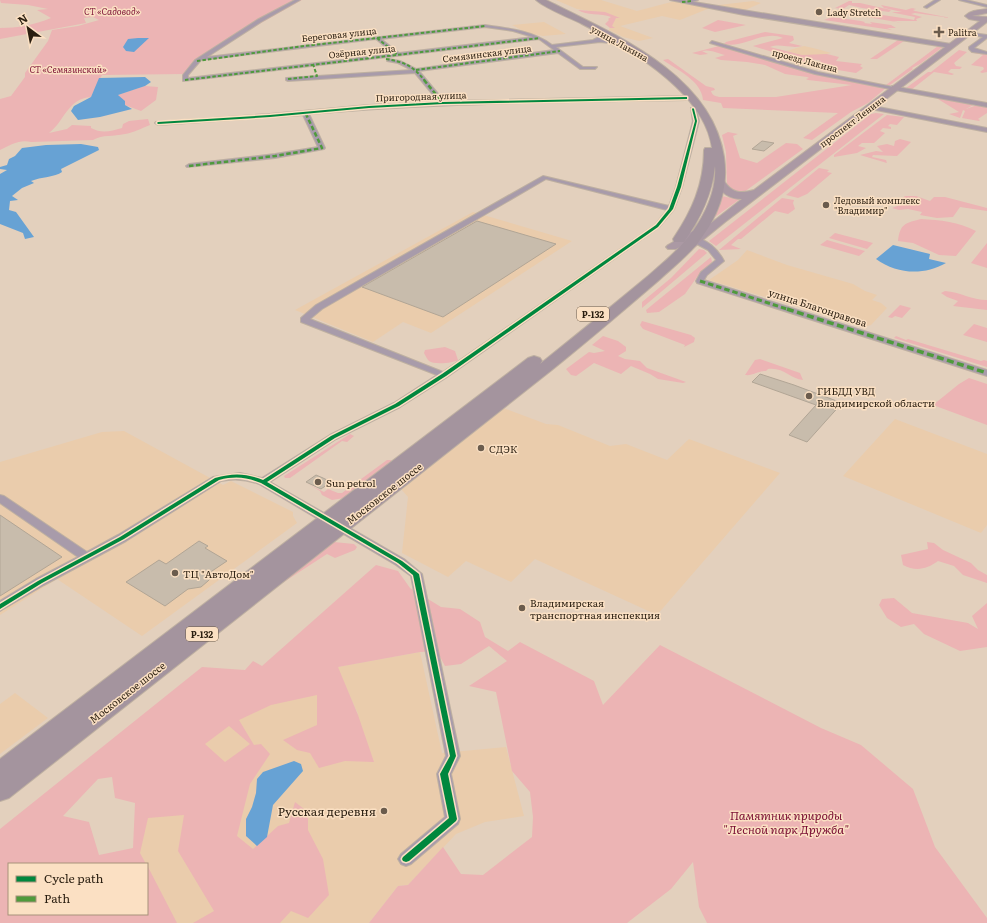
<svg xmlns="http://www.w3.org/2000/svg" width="987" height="923" font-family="Literata,serif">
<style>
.built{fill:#eaccac}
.green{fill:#ecb4b4;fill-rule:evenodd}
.water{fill:#67a2d4}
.building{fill:#c8bcac;stroke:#b1a595}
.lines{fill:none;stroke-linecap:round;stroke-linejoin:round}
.street-casing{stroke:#beb0a1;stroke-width:2}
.secondary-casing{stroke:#beb0a1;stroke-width:2}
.primary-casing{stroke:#beb0a1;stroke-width:2}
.highway-casing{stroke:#beb0a1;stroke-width:2}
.street{fill:#a89baa;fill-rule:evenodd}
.secondary{fill:#a899a5;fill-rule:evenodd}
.primary{fill:#ab99a4;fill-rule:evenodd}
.highway{fill:#a4949e;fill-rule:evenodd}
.quiet-far3{stroke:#4f9a3c;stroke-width:2;stroke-dasharray:3.5 2;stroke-linecap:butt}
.quiet-far2{stroke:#4f9a3c;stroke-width:2.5;stroke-dasharray:4.5 2.5;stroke-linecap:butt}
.quiet-far1{stroke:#4f9a3c;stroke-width:3;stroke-dasharray:5.5 3;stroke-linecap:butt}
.quiet{stroke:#4f9a3c;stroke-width:3.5;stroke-dasharray:7 3.5;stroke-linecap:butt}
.cycleway-casing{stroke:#fbe0c3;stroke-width:3}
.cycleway{fill:#00873e;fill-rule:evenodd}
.poi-dot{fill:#6b5c4d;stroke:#fbe0c3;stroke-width:1.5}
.labels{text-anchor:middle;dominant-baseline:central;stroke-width:3;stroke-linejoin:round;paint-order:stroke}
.far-park-label{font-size:9px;font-style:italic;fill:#790c32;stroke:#fbe0c3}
.far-poi-label{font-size:9px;fill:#2a1e10;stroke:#fbe0c3;text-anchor:start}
.far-street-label{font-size:9px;fill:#2a1e10;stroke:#fbe0c3}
.shield{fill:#fbe0c3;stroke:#695846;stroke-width:1}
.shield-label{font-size:9px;font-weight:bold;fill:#2a1e10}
.street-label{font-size:10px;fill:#2a1e10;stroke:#fbe0c3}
.poi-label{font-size:10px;fill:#2a1e10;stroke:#fbe0c3;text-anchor:start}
.near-poi-label{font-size:12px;fill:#2a1e10;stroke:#fbe0c3;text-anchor:end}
.near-park-label{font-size:12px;font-style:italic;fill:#790c32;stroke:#fbe0c3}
</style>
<rect width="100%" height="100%" fill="#e3d0bd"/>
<path class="built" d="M556,0h45l36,11 38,-10 35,7 -30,12 -18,-4 -42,10 33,12 -14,3 -16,-4 -14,-7 5,-14 -10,-3 -27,-4z
M753,1l8,2 -18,8 -33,-5z
M544,22l22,12 -23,2 -16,-3 -15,-8z
M804,46l13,3 14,4 -9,2 -20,1 -16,-5z
M473,212l99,29 -141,92 -28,-11 -30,20 -78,-32z
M747,250l40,15 66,19 12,7 12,4 -5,5 9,3 6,5 -16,17 -7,2 -155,-47 29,-20z
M503,408l43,16 12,1 52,21 16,-2 41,16 22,-21 91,34 -123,142 -122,-56 -24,23 -45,-21 -18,16 -46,-24 6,-56 -7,-8z
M895,419l92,35v71l-6,8 -138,-57z
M124,431l99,54 8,-4 62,31v4l4,7 -155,113 -85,-57 -57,36v-153l102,-30z
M420,652l22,101 64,-6 18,69 -39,6 -29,12 -48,51 -10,1 -29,37h-231l9,-9v-50h-15l10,-52 50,-62 39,-32 44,-19 42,-7 41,22 -21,-47z
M15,693l33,25 -48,36v-50z"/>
<path class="green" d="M0,0h302l-107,60 -10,14 -83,1 -11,22c-23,1 -27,25 -42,36l18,-4 5,-4 19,1v2c11,6 20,3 31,0l1,-4 6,-3 19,-2 2,6c-8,3 -17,8 -25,9 -12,3 -22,0 -32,6l-62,2c-11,-3 -21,3 -31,8v-51l11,-3 14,-19v-4l23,-32 4,-11 26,-4 21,-6 -6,-3 -9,1 2,5 -86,16v-11c17,0 34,-3 51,-10l-14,-8 11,-1 -20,-4 -27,-2z
M849,1h3v2h8l31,7 -2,2 -27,-4 -13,-3 -6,4 -8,-1z
M881,5l25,5 6,-2 -8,-2 12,3 -3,1 2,1 36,7 -36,-5 -4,1 11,3 -6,2 1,2h-24l9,2 -52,-9h7l-8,-2 -6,2 -3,-1 4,-3h5l60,9 5,1 1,-3 -20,-4 -3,-1h10l-18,-4z
M578,10l27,2 15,6h-4l-4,8 3,2h-5l-5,-4 4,-4 -1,-1 3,-2c-10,-4 -25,-1 -33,-7z
M832,17l29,4 4,1 -1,1 8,1 -2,-2 21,3 5,3h-9l5,2 -68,-10z
M718,20l28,5 -31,7 -13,-4z
M765,32l28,4 1,4 -5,3 13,3c-11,3 -22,-3 -32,1l32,8 25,-1 12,3 -3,4 26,3 -2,2 3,2 -7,5 -30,-5 -13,-4 8,-3 -2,-1 -14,-1 3,3h-3l-52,-16 30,-8c-19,-9 -39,11 -59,6l2,-2z
M898,40l6,1 -27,18h-7z
M719,46l6,1 87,26 56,11 -2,1 20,3 -18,15 -17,9 -39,28 -9,-2 35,-25 -115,-5 -2,-5 -18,-3c-2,-20 -26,-30 -40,-40l5,-1 38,27 8,2 1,2 -4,1c1,4 4,5 8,6h57l76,-12 -44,-5 -2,-1 3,-1 -2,-1 -22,-3 -20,-9 -18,-3 -26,-2 -6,-2 10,-3c-7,-2 -16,-6 -23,-4l6,3 -8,1 -8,-2z
M938,46l5,1 -23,17 -8,4 1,1 -23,16h-4z
M959,50l8,2 -13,11 2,3 6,1 -2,2h-9l-3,3 6,2 -2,1 -18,-3 -23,18 -5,-2 22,-16h3z
M976,52l11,1v19l-5,1 -2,-1 4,-3 -1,-2 -12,-2 12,-10 -9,-2z
M145,86l13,1 -2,13 -15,11 -16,-6 -8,-10z
M933,96l42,8 -9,5 11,-4 10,2v6l-9,6 2,1 -1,1 -17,-3 3,-7 -2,-1 -3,8 -11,-4 10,-2z
M876,113l8,1 -168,132 -7,-5 162,-127z
M887,115l17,2 -7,8 -7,-1 -2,2 3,1v2l-8,-1 -3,3 5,2 -11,10h-12l-4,3 8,2 -9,5 -23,4v-2z
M728,132l10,2 -5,2 7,22 17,5 29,-20 11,1 6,5 -63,46 -13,-8 -1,-35 -4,-17z
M900,139l11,3 -14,14 -24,-1 -1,2 14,3 1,3 -27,-8 16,-4 7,1 -6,-6 10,-2 7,2 1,-5z
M819,168l10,2 -2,2 5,1 -25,21 -9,4 -12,-3z
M722,196l9,2 9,1 -25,18z
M905,196h11l14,5 4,-4h11l42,11v3l-27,-4 -7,10 -16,1 -17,-3 2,-3 -14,-3 -9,1 -7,-2 8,-3 -3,-3z
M782,198l12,2 -1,3 2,6 -7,5 -13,-3 -34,28h-3l-7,6 10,4 -22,1z
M921,219c19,1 38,3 55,12l-20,25 -17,-1 -26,-12 -15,-2c2,-17 7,-18 23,-22z
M835,233l38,10 -6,6 -38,-11z
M827,240l38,11 -6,5 -39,-11z
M987,243v25l-16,-5z
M699,249l5,1 3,3 -65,55v-6l29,-24z
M711,257l1,5 -15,15 -12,17 -26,18 -12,1 -1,-3z
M945,291c15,1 27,9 42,9v10l-34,-4 5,-5 -11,-4 -6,-4z
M900,305l11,3 -9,10 -7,-2 -3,2 -4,-1z
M642,321l49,14 4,3 -1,4 -10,5 1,-2 -42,-16 -3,-4z
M974,324l13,4v14l-24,-7z
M603,336l15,5 8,6v4l-8,5 7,3 15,2 7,7 39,14 -3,1 -25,-4 -8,-5 -19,-8 -10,8 -27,-11 -18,13 -5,-1 -5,-6 23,-17 5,1 11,-2 -13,-6z
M896,336l10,4 2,-1 73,22 3,-1 3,1v6l-93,-29z
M445,347l10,4 3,9c-4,3 -24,5 -29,1 -2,-2 -4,-6 -5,-8l1,-3z
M760,359l40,14 3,7c-13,-1 -19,-13 -35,-11l-2,2c-8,0 -13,5 -21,4l10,-15z
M969,378l18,6v41l-54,-20 26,-21z
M350,434l4,2 -7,6 -5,-1 -52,37h-5l-1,-2z
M387,460h4l1,2 -48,36 -12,2 -10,-5 -2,-4 -12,-7 16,8 4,-3 10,4h4z
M334,542l20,2 3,3 -2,3 -20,8 -8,-4 -60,39 59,-49z
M927,542l7,1 9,7 28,13 7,7 9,5v8l-24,-8 -9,-9 -16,-5c-11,8 -22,11 -35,4l-2,-10 27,-6z
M376,565l22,6 12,17 31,19 19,2 20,13 5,15 23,14 12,-9 74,39 9,24 57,-60 161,83 40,17 52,44 22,58 52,71v5h-280l-8,-16 -6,-45 -22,27 -44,34h-258l29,-37 10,-1 35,-38 18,27 22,1 49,-38 1,-20 -3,-25 -18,-21 -16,-79 -27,-6 38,-25 -18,-15 -28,18 -16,2 -8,-15 -17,1 -82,15 20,48 16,47 -29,-1 -26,7 -9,-15 -13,-3 -14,-10 34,-15v-30l-46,10 -32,15 15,25 7,-1 9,10 -20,30 -13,52 16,13 25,-23 11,-3 6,-21 13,10v18l15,29 6,36 -21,23 -17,-7 -11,12h-87l21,-12 -36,-60 6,-36 -36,3 -8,35 6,11h-137v50h138v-49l30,58h-177v-94l202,-162 43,3 8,-9 9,5zM229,726l21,18 -25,18 -20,-18zM112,777l3,21 20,5 -2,45 -34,7 -10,-33 -26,-6 35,-37z
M894,598l18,15 56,10 10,6 -6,-13 15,-13v44l-27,4 -36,-17 -10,-10 -13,3 -14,-9 -8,-13 3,-6z"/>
<path class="water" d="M138,38h11l-15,14 -8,-1 -3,-4 5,-8z
M145,77l6,5 -6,4 -27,9 7,6v4l7,4 -32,8 -22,3 -7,-9 3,-5 17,-9 8,-19z
M81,144l17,3 1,3 -38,19 1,3c-7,5 -21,5 -31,9l3,2 -12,5 -10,8 6,4 -8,1 -1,9 7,2 18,25 -9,2 -2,-6 -23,-9v-50l7,-4 -7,-1v-2l7,-2 2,-6 6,-3 7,-8 24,-3z
M893,245l37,9 -1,5 17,4c-23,13 -49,11 -70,-4z
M294,761l7,3 2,7 -30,34 -6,32 -10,9 -11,-10v-17l6,-12 4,-14 1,-14 6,-7z"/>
<path class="building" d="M762,141l12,2 -10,8 -12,-2z
M477,221l79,23 -113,73 -81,-30z
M760,374l34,11 48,18 -35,39 -18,-7 27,-30 -64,-23z
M316,475l7,3 8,4 -10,7 -15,-7z
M0,515l62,42 -62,39z
M199,541l9,5 -3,2 22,13 -15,10 -1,7 -3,3 -7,6 -13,2 -23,17 -39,-24 33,-22 7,4z"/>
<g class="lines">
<defs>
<path id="street" d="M295,0h5l-39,22 -54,35 278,-32c23,3 48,6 67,20l41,-5 6,-3 -8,-6 2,-2 11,8 -4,3 13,1 14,7 -2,1 -15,-6 -10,-1 -44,5 27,20h14l-2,2h-15l-22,-16 -139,18 25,30 242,-5 3,2 -3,2c-126,2 -252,3 -377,14l16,34 -1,1 -49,9 -88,9 -1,-1 3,-2 86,-10 43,-7 -15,-32 -145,10 -3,-2 1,-1 114,-8 99,-9 70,-3 -24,-29 -127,8 -2,-1v-2l126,-8 -14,-7 -11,-2 2,-2 11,2 16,8 138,-19 -15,-11 -356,42v-6l12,-15 62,-40zM485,27l28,4 20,6 -134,16 -18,-14zM376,39l18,15 -206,24v-3l13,-15z
M691,0h7l-6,2 -2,-1z
M935,0h5l-13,8 -3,-1z
M959,0h7l21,5v2z
M966,32l21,3v3l-13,10 13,4v2l-15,-2 -3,-3v-2l14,-10 -17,-3z
M712,41l106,31 80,16 -3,2 -80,-16 -105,-31z
M691,108l5,1 3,12 -17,66 -8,22 -15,18 -212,150 -47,30 -64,32 -66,43 134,77 18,15 38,182 -9,18 9,45 -2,5 -47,40 -5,2 -5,-2 -3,-5 3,-5 44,-37 -8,-43 9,-18 -35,-180 -15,-11 -137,-81c-13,-5 -24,-6 -38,-3l-95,60 -82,44 -44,26v-10l36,-22 42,-22 -78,-54v-8l4,1 83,56 31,-17 95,-58 27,-4 22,5 68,-43 64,-32 43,-28 -136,-53v-4l15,-13 227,-129 126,30 7,-19 17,-66zM546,179l121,31 -12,15 -212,147 -133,-53 12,-10z
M693,238c13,-1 26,13 31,23l-17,14 -3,5 283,90v6l-290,-93 -1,-2 5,-9 15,-12 -8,-10 -15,-8z"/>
<path id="secondary" d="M670,0h12l269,44 3,2 -3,2 -207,-33z
M892,86l95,17v4l-92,-17h-3z
M868,105l119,23v4l-116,-23 -4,-2z"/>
<path id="primary" d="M987,9v4l-15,3 15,1v5l-262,200 -32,26h-8l-1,-3 -8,4h-8l-2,-2 2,-2 25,-14h8l41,-32c-13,0 -20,-6 -27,-16l1,-2h8c8,12 16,13 30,9l226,-169 -11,-2 -4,-3c6,-6 14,-6 22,-7z"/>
<path id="highway" d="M536,0h10c66,33 166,74 178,157 5,34 -7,61 -27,87 -12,14 -26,25 -39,37 -35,30 -69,59 -105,88l-544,429 -9,3v-42l528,-401 6,-2 6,2 2,3 -2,3c36,-29 72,-58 108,-88 16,-14 32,-27 45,-45 13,-18 24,-42 22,-65 -3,29 -15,53 -31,76h-10l-1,-3c19,-28 31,-55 31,-89l1,-2h7c-7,-56 -85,-101 -130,-124 -12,-6 -37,-16 -46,-24z"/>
</defs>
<use href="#street" class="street-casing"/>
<use href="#secondary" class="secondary-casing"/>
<use href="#primary" class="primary-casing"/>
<use href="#highway" class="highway-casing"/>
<use href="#street" class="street"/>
<use href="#secondary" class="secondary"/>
<use href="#primary" class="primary"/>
<use href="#highway" class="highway"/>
<path class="quiet-far3" d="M682,2l10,-1
M377,38l21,17
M386,59c19,3 27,7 39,22
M197,61l107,-15 181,-20
M416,70l144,-19
M288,79l29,-3 -4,-12
M185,80l355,-42"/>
<path class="quiet-far2" d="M424,80l19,23
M189,166l86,-10 47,-8 -17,-36"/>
<path class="quiet-far1" d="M700,281l90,29"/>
<path class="quiet" d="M787,309l200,64"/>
<defs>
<path id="cycleway" d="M686,97h1v2l-244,5 -74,4 -99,9 -112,7 -1,-1 1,-1 112,-7 99,-9 74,-4z
M693,108l1,1 3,12 -16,66 -8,22 -15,18 -212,149 -47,30 -64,32 -68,44 135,79 17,13 37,182 -8,18 9,45 -1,2 -47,40 -3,1 -3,-1 -1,-2 1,-2 46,-39 -9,-44 10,-18 -37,-181 -15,-12 -137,-80c-15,-6 -26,-7 -42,-3l-95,59 -82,44 -42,26v-5l38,-23 82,-44 95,-59c18,-5 30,-5 48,2l68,-44 64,-32 47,-30 214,-149 13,-16 8,-22 18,-66 -3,-12z"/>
</defs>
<use href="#cycleway" class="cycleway-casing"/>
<use href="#cycleway" class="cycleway"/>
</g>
<g class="poi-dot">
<circle cx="819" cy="12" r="4"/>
<path d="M937 26h4v4h4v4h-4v4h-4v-4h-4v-4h4z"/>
<circle cx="826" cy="205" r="4"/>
<circle cx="809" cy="396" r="4"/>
<circle cx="481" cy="448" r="4"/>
<circle cx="318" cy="482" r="4"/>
<circle cx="175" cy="573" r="4"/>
<circle cx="522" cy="608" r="4"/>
<circle cx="384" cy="811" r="4"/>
</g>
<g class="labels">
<g class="far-park-label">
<text x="112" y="11">СТ «Садовод»</text>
<text x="68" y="69">СТ «Семязинский»</text>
</g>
<g class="far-poi-label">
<text x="827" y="12">Lady Stretch</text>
<text x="948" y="32">Palitra</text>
<text x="834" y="200">Ледовый комплекс<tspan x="834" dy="10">"Владимир"</tspan></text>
</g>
<g class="far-street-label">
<text transform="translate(339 34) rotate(-6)">Береговая улица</text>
<text transform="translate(620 43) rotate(29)">улица Лакина</text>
<text transform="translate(362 51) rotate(-6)">Озёрная улица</text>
<text transform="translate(487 53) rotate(-7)">Семязинская улица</text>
<text transform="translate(805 60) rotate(15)">проезд Лакина</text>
<text transform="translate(421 96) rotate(-2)">Пригородная улица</text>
<text transform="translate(852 121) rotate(-37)">проспект Ленина</text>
</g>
<g class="shield">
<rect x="577" y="307" width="32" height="14" rx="3"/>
<rect x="186" y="627" width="32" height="14" rx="3"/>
</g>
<g class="shield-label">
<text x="593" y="314">Р-132</text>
<text x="202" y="634">Р-132</text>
</g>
<g class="street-label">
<text transform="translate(818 307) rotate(18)">улица Благонравова</text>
<text transform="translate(384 493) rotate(-38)">Московское шоссе</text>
<text transform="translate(127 692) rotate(-38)">Московское шоссе</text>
</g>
<g class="poi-label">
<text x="817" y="390">ГИБДД УВД<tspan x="817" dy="12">Владимирской области</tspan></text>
<text x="489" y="448">СДЭК</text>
<text x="326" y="482">Sun petrol</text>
<text x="183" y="573">ТЦ "АвтоДом"</text>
<text x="530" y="602">Владимирская<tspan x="530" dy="12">транспортная инспекция</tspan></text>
</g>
<g class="near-poi-label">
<text x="376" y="811">Русская деревня</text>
</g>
<g class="near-park-label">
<text x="786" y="815">Памятник природы<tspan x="786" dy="14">"Лесной парк Дружба"</tspan></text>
</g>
</g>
<rect x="8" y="863" width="140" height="52" fill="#fbe0c3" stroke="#a7927b"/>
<rect x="16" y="876" width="20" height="6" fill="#00873e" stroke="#a7927b"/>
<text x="44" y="883" font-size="12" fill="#2a1e10">Cycle path</text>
<rect x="16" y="896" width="20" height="6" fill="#4f9a3c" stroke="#a7927b"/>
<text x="44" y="903" font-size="12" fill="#2a1e10">Path</text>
<g transform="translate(28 28) rotate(328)" stroke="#fbe0c3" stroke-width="3" paint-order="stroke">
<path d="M0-3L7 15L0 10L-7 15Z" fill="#2a1e10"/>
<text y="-6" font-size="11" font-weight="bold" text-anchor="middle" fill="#2a1e10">N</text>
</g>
</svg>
